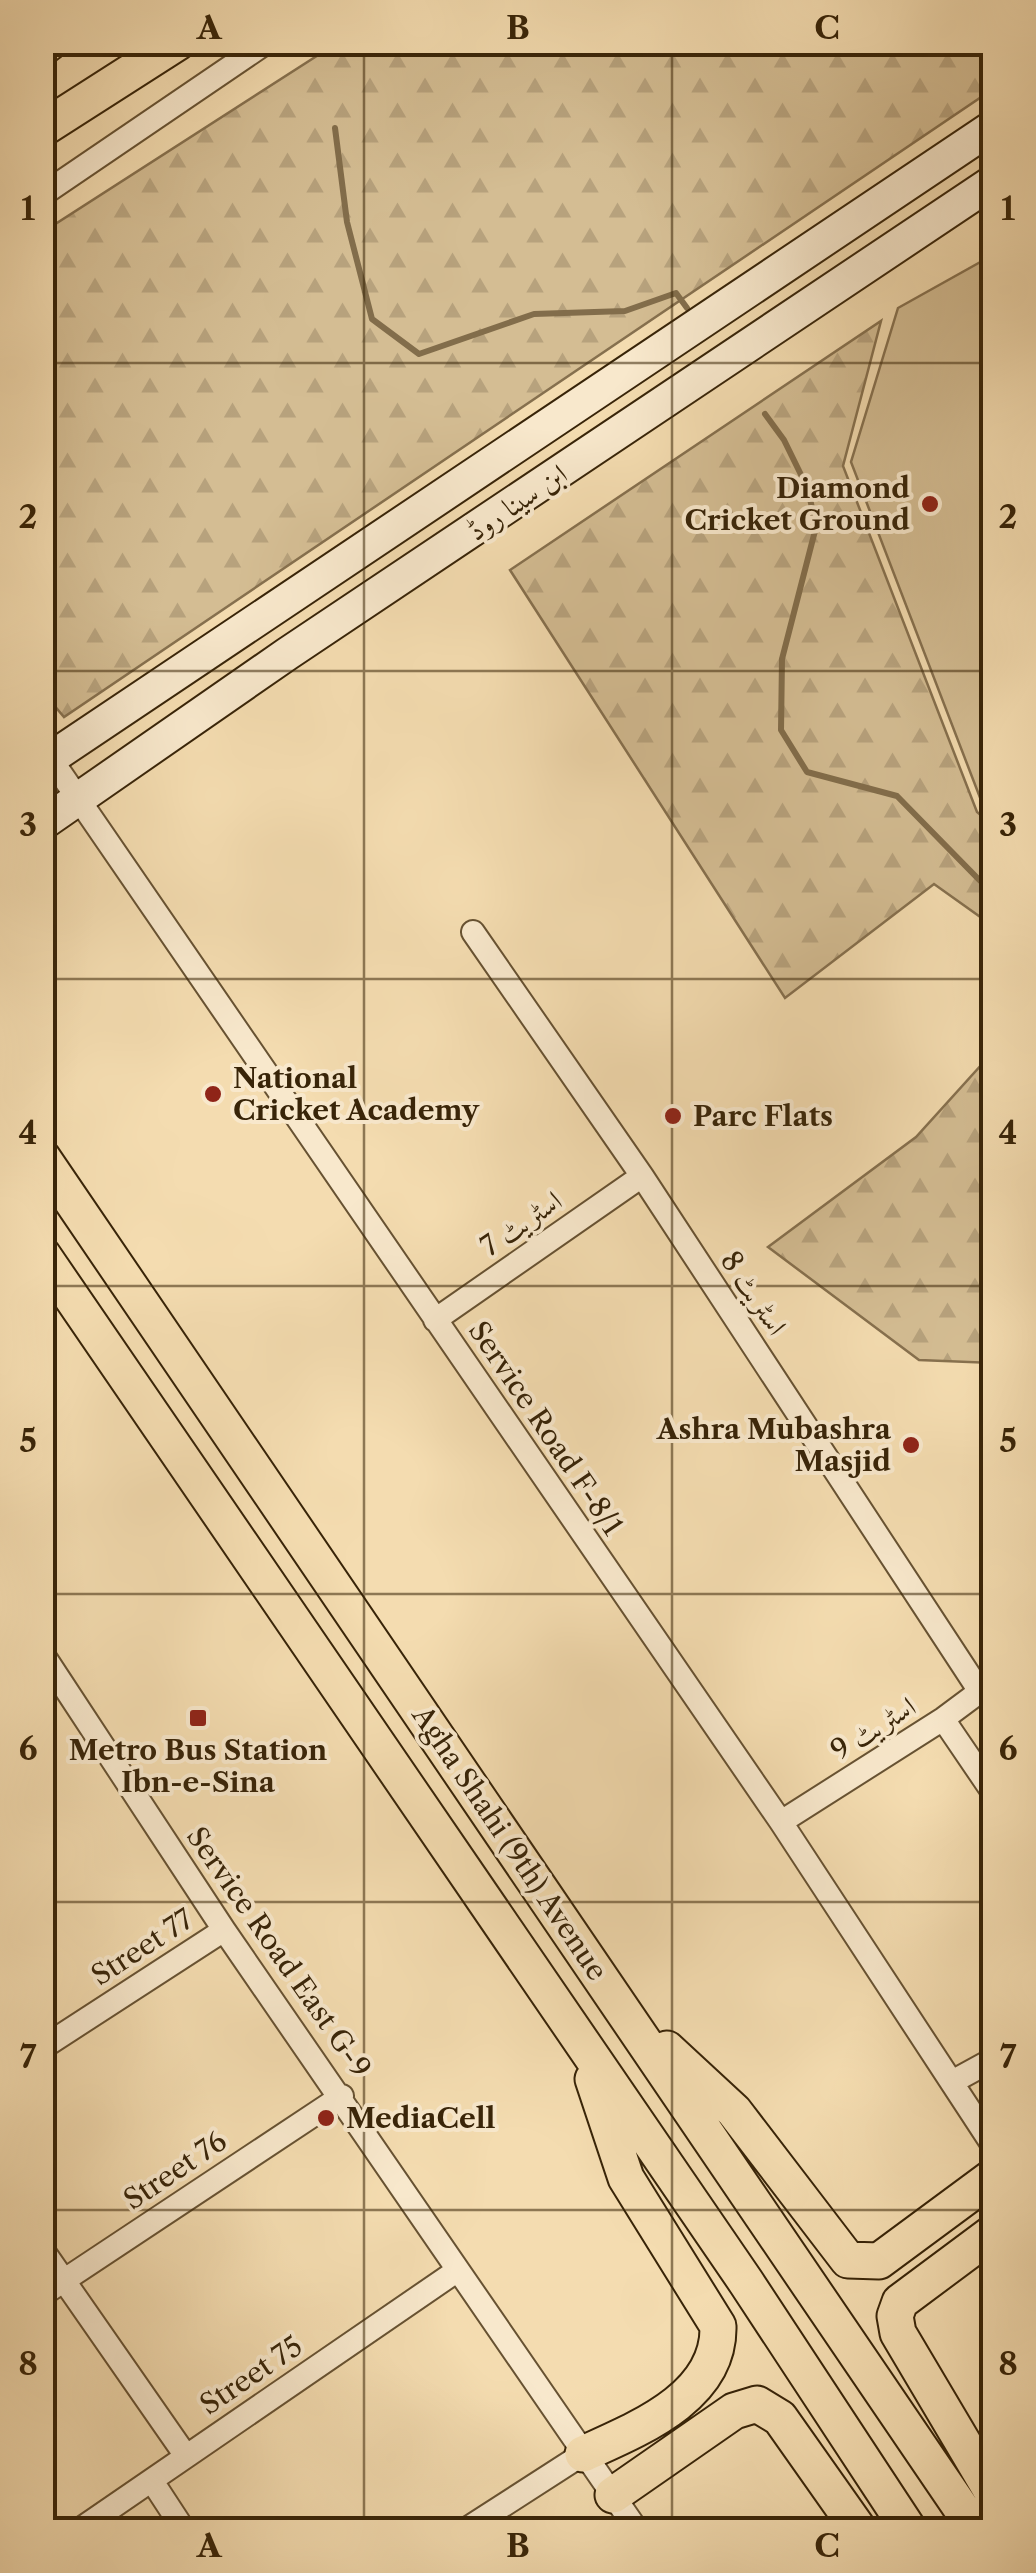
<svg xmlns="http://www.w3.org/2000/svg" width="1036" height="2573" font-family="'Libre Caslon Text',Amiri,serif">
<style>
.green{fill:#d4bd93;stroke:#86704e;stroke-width:2.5}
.forest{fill:url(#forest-firs);stroke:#86704e;stroke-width:2.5}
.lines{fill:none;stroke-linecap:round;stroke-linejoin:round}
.stream{stroke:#826d4b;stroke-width:6}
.street-casing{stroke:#675232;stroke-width:26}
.secondary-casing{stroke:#382408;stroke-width:36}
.primary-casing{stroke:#382408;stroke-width:39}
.street{stroke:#f8e8cc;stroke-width:22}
.secondary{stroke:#f8e8cc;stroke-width:32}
.primary{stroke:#f4dcb0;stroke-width:35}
.grid{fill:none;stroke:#382408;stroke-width:2.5;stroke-opacity:0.55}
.poi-dot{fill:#8f2418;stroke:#f8e8cc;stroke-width:4}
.labels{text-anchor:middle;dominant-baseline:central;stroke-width:8;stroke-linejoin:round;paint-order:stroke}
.poi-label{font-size:28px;font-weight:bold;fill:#382408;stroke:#f8e8cc;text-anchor:start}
.street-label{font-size:28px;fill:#382408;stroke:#f8e8cc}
.neatline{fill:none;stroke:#382408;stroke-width:4}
.grid-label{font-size:32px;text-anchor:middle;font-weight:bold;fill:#382408}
</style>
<defs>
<pattern id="forest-firs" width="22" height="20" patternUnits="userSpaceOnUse" patternTransform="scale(2.5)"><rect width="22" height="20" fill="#d4bd93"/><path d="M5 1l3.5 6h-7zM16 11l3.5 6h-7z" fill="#b7a27d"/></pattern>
</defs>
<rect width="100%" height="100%" fill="#f4dcb0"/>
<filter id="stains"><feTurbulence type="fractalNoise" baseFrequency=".002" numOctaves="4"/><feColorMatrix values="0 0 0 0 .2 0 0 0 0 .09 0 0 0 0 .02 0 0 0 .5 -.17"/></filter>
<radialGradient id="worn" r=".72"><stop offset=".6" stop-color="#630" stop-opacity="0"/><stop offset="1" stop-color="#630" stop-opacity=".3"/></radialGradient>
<path class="green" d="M993,255v560l-9,-7 -133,-346 47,-154z"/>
<path class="forest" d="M337,43h656v46l-929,628 -22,-26 1,-459z
M881,321l-38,145 134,346 16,13v101l-59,-42 -149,114 -275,-428z
M993,1052v311l-74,-3 -151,-113 148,-110z"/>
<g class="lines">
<path class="stream" d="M335,128l12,94 25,97 47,35 115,-40 91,-3 51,-18 11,15
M765,414l19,26 24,49 8,38 -34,132 -1,71 26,42 90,24 97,99"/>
<defs>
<path id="street" d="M42,195l225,-153
M44,749l737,1073 213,325
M473,932l169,244 337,514
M435,1320l207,-144
M42,1653l182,277 413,600
M943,1719l51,75
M781,1822l162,-103 51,-38
M42,2048l182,-118
M952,2082l42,-23
M42,2249l144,207
M42,2295l300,-199
M152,2481l32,49
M79,2530l379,-260
M465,2530l118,-76"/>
<path id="secondary" d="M42,764l952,-638
M42,824l245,-170 707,-473"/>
<path id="primary" d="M42,48l8,-6
M42,129l136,-87
M42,1157l934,1373
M42,1254l704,1028 163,248
M667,2049l67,62 114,149 31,1 115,-85
M994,2232l-94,70 -5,14 3,17 96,162
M583,2454c55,-25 137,-57 135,-128l-92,-148 -33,-99
M613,2495l121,-84 23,-7 23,14 79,112"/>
</defs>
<use href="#street" class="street-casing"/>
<use href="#secondary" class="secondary-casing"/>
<use href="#primary" class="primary-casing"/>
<use href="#street" class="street"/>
<use href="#secondary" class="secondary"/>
<use href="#primary" class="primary"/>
</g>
<path class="grid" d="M364,42v2488M672,42v2488M42,363h952M42,671h952M42,979h952M42,1286h952M42,1594h952M42,1902h952M42,2210h952"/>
<g class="poi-dot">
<circle cx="930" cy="504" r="10"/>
<circle cx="213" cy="1094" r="10"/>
<circle cx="673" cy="1116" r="10"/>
<circle cx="911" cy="1445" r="10"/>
<rect x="188" y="1708" width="20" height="20" rx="5"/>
<circle cx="326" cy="2118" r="10"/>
</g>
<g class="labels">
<g class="poi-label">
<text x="910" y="488" text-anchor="end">Diamond<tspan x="910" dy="32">Cricket Ground</tspan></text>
<text x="233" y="1078">National<tspan x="233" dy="32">Cricket Academy</tspan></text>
<text x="693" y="1116">Parc Flats</text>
<text x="891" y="1429" text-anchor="end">Ashra Mubashra<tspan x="891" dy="32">Masjid</tspan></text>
<text x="198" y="1750" text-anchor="middle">Metro Bus Station<tspan x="198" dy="32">Ibn-e-Sina</tspan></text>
<text x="346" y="2118">MediaCell</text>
</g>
<g class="street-label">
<text transform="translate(517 502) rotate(-34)">ابن سینا روڈ</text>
<text transform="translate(521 1223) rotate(-35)">اسٹریٹ 7</text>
<text transform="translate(754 1293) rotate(56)">اسٹریٹ 8</text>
<text transform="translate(546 1428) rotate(56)">Service Road F-8/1</text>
<text transform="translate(873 1728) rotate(-32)">اسٹریٹ 9</text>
<text transform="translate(510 1843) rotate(56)">Agha Shahi (9th) Avenue</text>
<text transform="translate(142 1947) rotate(-33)">Street 77</text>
<text transform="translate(279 1952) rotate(55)">Service Road East G-9</text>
<text transform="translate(175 2170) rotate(-34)">Street 76</text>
<text transform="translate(251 2375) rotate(-34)">Street 75</text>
</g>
</g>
<rect width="1036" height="2573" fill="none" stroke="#f4dcb0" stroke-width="110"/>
<rect x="55" y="55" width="926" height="2463" class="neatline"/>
<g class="grid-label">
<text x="209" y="39">A</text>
<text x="518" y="39">B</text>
<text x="827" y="39">C</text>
<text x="28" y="220">1</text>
<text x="1008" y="220">1</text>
<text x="28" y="528">2</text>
<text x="1008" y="528">2</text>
<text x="28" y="836">3</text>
<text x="1008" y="836">3</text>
<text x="28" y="1144">4</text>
<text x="1008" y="1144">4</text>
<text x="28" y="1452">5</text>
<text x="1008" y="1452">5</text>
<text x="28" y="1760">6</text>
<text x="1008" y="1760">6</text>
<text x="28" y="2068">7</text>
<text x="1008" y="2068">7</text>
<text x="28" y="2375">8</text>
<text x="1008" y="2375">8</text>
<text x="209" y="2557">A</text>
<text x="518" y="2557">B</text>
<text x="827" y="2557">C</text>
</g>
<rect width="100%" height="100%" filter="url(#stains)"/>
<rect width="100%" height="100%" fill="url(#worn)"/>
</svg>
